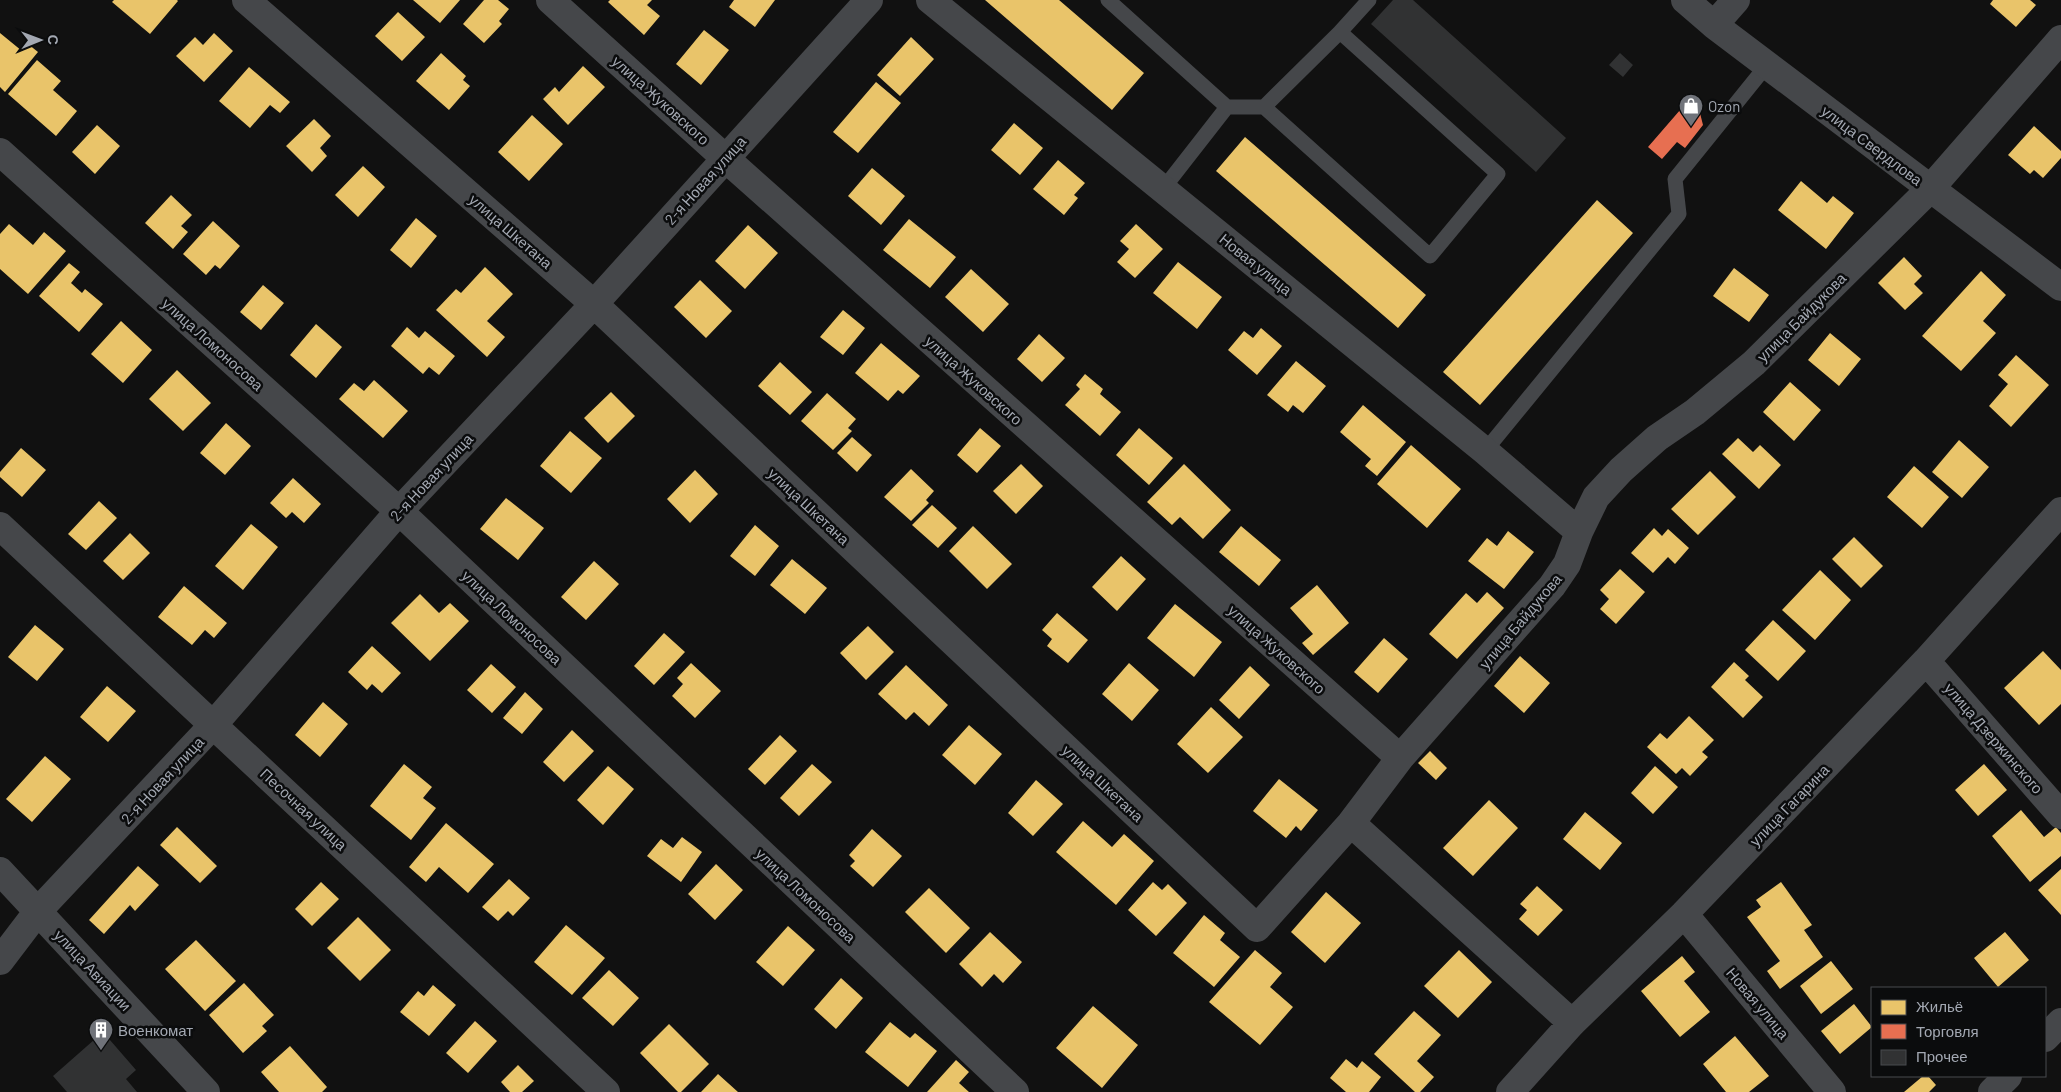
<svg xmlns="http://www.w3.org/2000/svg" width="2061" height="1092" font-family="Barlow,sans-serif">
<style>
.homes{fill:#e9c46a}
.shops{fill:#e76f51}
.building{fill:#313233}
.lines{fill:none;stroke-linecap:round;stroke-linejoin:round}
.service{stroke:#45474a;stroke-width:15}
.minor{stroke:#45474a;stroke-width:28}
.labels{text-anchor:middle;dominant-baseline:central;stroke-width:5;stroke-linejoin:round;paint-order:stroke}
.street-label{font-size:15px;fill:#a3a8b2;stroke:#0b0c0d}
.poi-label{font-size:15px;fill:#a3a8b2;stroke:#0b0c0d;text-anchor:start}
</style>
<rect width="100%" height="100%" fill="#111"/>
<path class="homes" d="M114,0h63l1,1 -28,33 -38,-32z
M413,0h47l-20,23z
M484,0h14l11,9 -10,12 3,3 -18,19 -21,-19z
M610,0h42l-5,5 13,11 -16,19 -36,-33z
M734,0h41l-20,27 -26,-20z
M985,0h74l85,73 -32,37z
M1993,0h37l6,5 -20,22 -26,-23z
M398,12l27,25 -23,24 -27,-25z
M704,30l25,20 -28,35 -25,-21z
M0,33l22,18 6,-7 10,8 -33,40 -5,-5z
M214,33l19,18 -29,31 -28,-26 19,-19 8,8z
M911,37l23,22 -34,37 -23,-21z
M441,53l25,23 -3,4 7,6 -21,24 -33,-29z
M37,60l24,21 -8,9 24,21 -21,25 -48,-42z
M583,66l22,21 -37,38 -25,-26 12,-12 4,5z
M249,67l41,35 -10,11 -10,-8 -20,23 -31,-27z
M876,82l25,21 -43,50 -25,-21z
M532,115l31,29 -34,37 -31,-29z
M314,119l17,17 -11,12 7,8 -15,16 -26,-26z
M1014,123l29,25 -23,27 -29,-25z
M97,125l23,21 -25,28 -23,-22z
M2034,126l27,25v7l-18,20 -9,-8 -4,4 -22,-19z
M1245,137l181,158 -28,33 -182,-157z
M1058,160l27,23 -11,12 4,3 -14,17 -31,-26z
M363,166l22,21 -27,30 -23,-22z
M872,168l33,28 -24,29 -33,-29z
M1801,181l26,22 6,-7 21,17 -28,36 -48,-39z
M171,195l21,20 -11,11 7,6 -15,17 -28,-26z
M1597,200l36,33 -153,172 -37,-33z
M416,218l21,18 -26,32 -21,-18z
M909,219l47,38 -26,31 -47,-38z
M213,221l27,25 -20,23 -5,-4 -9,10 -23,-21z
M9,224l24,21 11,-13 22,19 -38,43 -28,-25v-35z
M1136,224l27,25 -28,29 -18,-16 12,-13 -9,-8z
M748,225l30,28 -33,36 -30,-28z
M1904,257l18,19 -8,8 9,9 -18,17 -27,-27z
M1178,262l44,35 -25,32 -44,-36z
M69,263l11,9 -9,11 11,10 3,-4 18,15 -24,28 -40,-36z
M485,267l28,27 -26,27 18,16 -18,20 -51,-47 20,-21 5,4z
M1734,268l35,27 -20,27 -36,-26z
M971,269l38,35 -26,28 -38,-35z
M1981,271l25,24 -23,26 13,12 -35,38 -39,-35z
M700,280l32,31 -26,27 -32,-31z
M263,285l21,18 -23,27 -21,-18z
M843,310l22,18 -22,27 -23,-18z
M121,321l31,29 -29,33 -32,-29z
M316,324l26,23 -26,31 -26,-23z
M407,327l12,11 6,-7 30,25 -16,19 -10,-8 -6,7 -32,-28z
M1261,328l21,18 -25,29 -29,-25 16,-19 9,7z
M1830,333l31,26 -22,27 -31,-26z
M1039,334l26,24 -23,24 -25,-23z
M881,343l39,33 -17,18 -5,-4 -10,11 -33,-28z
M2016,355l33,30 -38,42 -22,-21 19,-22 -10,-9z
M1296,361l30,25 -23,27 -10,-8 -5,7 -21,-17z
M780,362l32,30 -22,23 -32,-29z
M177,370l34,33 -28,28 -34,-32z
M1085,374l18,15 -3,5 21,18 -21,24 -35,-31 15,-16 -4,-4z
M374,380l34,31 -25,27 -44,-39 15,-16 10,8z
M1790,382l31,28 -27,31 -31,-29z
M611,392l24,24 -27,27 -24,-25z
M827,393l29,26 -8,9 4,3 -19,19 -32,-29z
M1363,405l43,37 -29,34 -12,-10 6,-7 -31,-27z
M226,423l25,23 -26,29 -25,-22z
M980,428l21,18 -24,27 -20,-18z
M1139,428l34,30 -24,27 -33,-30z
M570,431l32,27 -31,35 -31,-27z
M852,437l20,18 -15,17 -20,-19z
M1738,438l15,14 7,-7 21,20 -22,24 -37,-35z
M1959,440l30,27 -27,31 -30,-26z
M1411,445l50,44 -34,39 -50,-44z
M21,448l25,22 -24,27 -22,-20v-5z
M1021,464l22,22 -27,28 -23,-23z
M1184,464l47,46 -28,29 -23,-22 -8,8 -25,-23z
M1914,466l35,31 -27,31 -35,-31z
M911,469l23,22 -8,9 3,3 -18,18 -27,-24z
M695,470l23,24 -28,29 -23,-24z
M1710,471l26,26 -38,38 -27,-26z
M293,478l28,26 -17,19 -12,-11 -6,6 -16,-15z
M506,498l38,30 -26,32 -38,-31z
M99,501l18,17 -31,32 -18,-16z
M932,505l25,23 -19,20 -26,-23z
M251,524l27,23 -35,43 -28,-24z
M755,525l24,21 -24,30 -25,-20z
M973,526l39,38 -25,25 -38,-38z
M1241,526l40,34 -22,26 -40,-34z
M1654,528l8,8 6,-7 21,19 -14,16 -7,-7 -15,16 -22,-20z
M1508,531l26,21 -30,37 -36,-28 19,-23 10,8z
M130,533l20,20 -27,27 -20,-19z
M1854,537l29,29 -22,22 -29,-29z
M1121,556l25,23 -29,32 -25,-24z
M792,559l35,29 -22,26 -35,-29z
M594,561l25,23 -33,36 -25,-23z
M1620,569l25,23 -29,32 -16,-15 9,-10 -9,-9z
M1820,570l31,30 -36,40 -33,-30z
M1317,585l32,38 -36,32 -11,-12 11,-9 -23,-26z
M184,586l43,37 -13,15 -9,-8 -13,15 -34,-28z
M1487,592l17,16 -47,51 -28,-25 37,-41 11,10z
M420,594l19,19 11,-10 19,18 -39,40 -39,-38z
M1175,604l47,38 -28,35 -47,-39z
M1057,613l31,27 -20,23 -21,-17 5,-7 -10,-9z
M1773,620l33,31 -28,30 -33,-31z
M35,625l29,24 -27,32 -29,-24z
M868,626l26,26 -28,28 -26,-27z
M664,633l21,19 -31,33 -20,-19z
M1384,638l24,21 -30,34 -24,-21z
M372,646l29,27 -19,20 -10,-9 -5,6 -19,-18z
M2043,651l18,19v34l-22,21 -35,-37z
M1520,656l30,27 -26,30 -30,-27z
M1734,662l15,14 -4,4 18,17 -20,21 -32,-31z
M691,663l30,28 -26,27 -23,-22 11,-12 -6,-6z
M1129,663l30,27 -27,31 -30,-27z
M491,664l25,23 -24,26 -25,-23z
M906,665l42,40 -19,21 -15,-14 -8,8 -28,-26z
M1250,666l20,19 -31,34 -20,-19z
M107,686l29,25 -28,31 -28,-25z
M525,692l18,17 -21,25 -19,-16z
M323,702l25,22 -28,33 -25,-22z
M1211,707l32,30 -35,36 -31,-29z
M1689,716l25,24 -12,12 6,5 -18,19 -8,-8 -6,6 -29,-27 13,-14 7,6z
M969,725l33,29 -27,31 -33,-30z
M572,730l22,21 -30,31 -21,-20z
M780,735l17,16 -32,34 -17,-16z
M1430,751l17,17 -11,12 -18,-17z
M45,756l26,23 -39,43 -26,-23z
M404,764l28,23 -9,11 13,10 -25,32 -41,-34z
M812,764l20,18 -33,34 -19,-18z
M1984,764l23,26 -29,26 -23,-26z
M608,766l26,23 -31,36 -26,-25z
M1655,766l23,21 -25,27 -22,-21z
M1279,779l39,31 -17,21 -5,-5 -10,12 -33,-27z
M1036,780l27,24 -30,32 -25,-23z
M1489,800l29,28 -45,48 -30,-28z
M2021,810l23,27 12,-10 5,6v23l-31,26 -38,-46z
M1585,812l37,31 -22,27 -37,-31z
M1083,821l29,26 12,-13 30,27 -38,44 -60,-53z
M446,823l48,41 -26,29 -29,-26 -13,15 -17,-15z
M177,827l40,39 -17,17 -40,-38z
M872,829l30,27 -29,31 -23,-21 5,-5 -6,-6z
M682,837l20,15 -21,30 -34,-26 14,-17 12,9z
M716,864l27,26 -28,30 -27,-26z
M138,866l21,19 -24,26 -5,-6 -26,29 -15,-14z
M2061,869v46l-23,-25z
M509,879l21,19 -17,18 -5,-5 -10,10 -16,-14z
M321,882l18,17 -27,27 -17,-17z
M1153,882l9,8 6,-6 19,19 -31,33 -28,-26z
M1781,882l31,43 -8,5 19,27 -43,32 -13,-18 13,-10 -33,-44 14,-10 -5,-7z
M1537,886l26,24 -25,26 -19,-17 8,-9 -7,-6z
M929,888l41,40 -24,25 -41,-41z
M1326,892l35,31 -36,40 -34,-31z
M1204,915l21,18 -5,7 20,17 -26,30 -41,-34z
M358,917l33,33 -31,31 -33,-33z
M566,925l39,33 -33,37 -38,-33z
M788,926l27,24 -32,36 -27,-24z
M990,932l32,30 -19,21 -9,-9 -12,13 -23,-23z
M2005,932l24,28 -31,27 -24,-29z
M196,940l40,41 -31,30 -40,-42z
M1255,950l27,23 -12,14 23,20 -33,38 -51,-43z
M1459,950l33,32 -34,36 -34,-32z
M1682,956l13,16 -11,9 26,31 -30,25 -39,-46z
M1831,961l22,28 -32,25 -21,-28z
M609,970l30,28 -26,28 -31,-28z
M841,978l22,20 -27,31 -22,-20z
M244,983l30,32 -12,11 5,5 -24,22 -34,-38z
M433,985l23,20 -27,31 -29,-24 18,-21 6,5z
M1854,1004l18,23 -32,27 -19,-23z
M1093,1006l45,39 -36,43 -46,-40z
M1414,1011l27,24 -24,26 17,16 -14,15h-5l-41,-38z
M475,1021l22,20 -29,32 -22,-20z
M890,1022l20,16 5,-5 22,18 -29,36 -43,-35z
M669,1024l40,40 -28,28h-3l-38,-39z
M1735,1036l34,40 -20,16h-23l-23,-28z
M290,1046l37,41 -5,5h-43l-18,-20z
M1346,1059l11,9 5,-7 19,16 -12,15h-23l-16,-14z
M956,1060l13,12 -10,11 10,9h-42z
M518,1065l16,16 -12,11h-12l-9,-10z
M718,1074l20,18h-37z
M1923,1076h5l8,9 -7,7h-25z"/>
<path class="shops" d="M1687,102l13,11 3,12 -18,23 -8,-6 -15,17 -14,-12z"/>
<path class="building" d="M1393,0h20l153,138 -30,34 -165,-148z
M1620,53l13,12 -10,12 -14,-12z
M103,1032l33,38 -10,9 11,13h-70l-14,-16z"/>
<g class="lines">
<path class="service" d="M1108,0l119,107 -64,82
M1227,107h37l166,149 68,-82 -158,-142 29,-32
M1264,107l76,-75
M1485,451l194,-237 -4,-35 92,-114"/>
<path class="minor" d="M246,0l348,304 663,624 94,-105
M550,0l175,158 675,600
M930,0l555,451 94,81
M1685,0l29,25 347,262
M1714,25l22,-25
M0,152l399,359 616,581
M0,526l606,566
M1926,661l135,154
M0,871l206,221
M1684,914l148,178
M0,961l38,-50 176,-187 185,-213 195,-207 275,-304
M1572,1023l-221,-200 49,-65 152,-172 15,-22 12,-32 17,-35 25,-27 36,-32 38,-26 59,-49 176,-174 131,-150
M2045,1038l16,-16
M1510,1092l62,-69 112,-109 242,-253 135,-150
M1992,1092l16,-16"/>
</g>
<defs>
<symbol id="shop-pin" viewBox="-11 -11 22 30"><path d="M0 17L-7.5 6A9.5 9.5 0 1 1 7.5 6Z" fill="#70737a" stroke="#0b0c0d"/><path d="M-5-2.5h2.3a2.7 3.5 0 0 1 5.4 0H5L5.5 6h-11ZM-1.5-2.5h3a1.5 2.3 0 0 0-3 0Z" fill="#fff"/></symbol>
<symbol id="building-pin" viewBox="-11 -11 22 30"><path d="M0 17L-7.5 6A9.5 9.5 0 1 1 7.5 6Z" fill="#70737a" stroke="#0b0c0d"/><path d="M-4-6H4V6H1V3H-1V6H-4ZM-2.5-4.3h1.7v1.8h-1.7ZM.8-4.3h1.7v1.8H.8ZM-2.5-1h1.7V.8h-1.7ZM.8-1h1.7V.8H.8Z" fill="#fff"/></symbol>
</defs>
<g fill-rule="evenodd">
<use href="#shop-pin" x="1677" y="92" width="28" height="38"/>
<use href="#building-pin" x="87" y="1016" width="28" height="38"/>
</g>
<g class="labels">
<g class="street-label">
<text transform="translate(661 100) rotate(42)">улица Жуковского</text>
<text transform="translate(1872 145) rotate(37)">улица Свердлова</text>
<text transform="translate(705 180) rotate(-48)">2-я Новая улица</text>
<text transform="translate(511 231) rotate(41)">улица Шкетана</text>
<text transform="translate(1256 264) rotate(39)">Новая улица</text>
<text transform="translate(1801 317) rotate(-45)">улица Байдукова</text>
<text transform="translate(213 344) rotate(42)">улица Ломоносова</text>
<text transform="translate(974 380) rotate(42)">улица Жуковского</text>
<text transform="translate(431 477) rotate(-47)">2-я Новая улица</text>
<text transform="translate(809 506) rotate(43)">улица Шкетана</text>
<text transform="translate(512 617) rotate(43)">улица Ломоносова</text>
<text transform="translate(1520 621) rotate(-50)">улица Байдукова</text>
<text transform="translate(1277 649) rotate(42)">улица Жуковского</text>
<text transform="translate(1994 738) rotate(49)">улица Дзержинского</text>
<text transform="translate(162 780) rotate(-47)">2-я Новая улица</text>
<text transform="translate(1103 783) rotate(43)">улица Шкетана</text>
<text transform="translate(1789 805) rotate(-46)">улица Гагарина</text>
<text transform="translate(304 809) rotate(43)">Песочная улица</text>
<text transform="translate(806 895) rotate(43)">улица Ломоносова</text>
<text transform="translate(93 970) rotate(47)">улица Авиации</text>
<text transform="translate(1758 1003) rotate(50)">Новая улица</text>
</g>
<g class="poi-label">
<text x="1708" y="106">Ozon</text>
<text x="118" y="1030">Военкомат</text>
</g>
</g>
<rect x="1871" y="987" width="175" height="90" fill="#0b0c0d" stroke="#484a4f"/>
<rect x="1881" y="1000" width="25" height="15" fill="#e9c46a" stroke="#484a4f"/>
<text x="1916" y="1012" font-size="15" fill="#a3a8b2">Жильё</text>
<rect x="1881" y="1024" width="25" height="15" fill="#e76f51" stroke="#484a4f"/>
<text x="1916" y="1037" font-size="15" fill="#a3a8b2">Торговля</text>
<rect x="1881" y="1050" width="25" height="15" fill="#313233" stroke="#484a4f"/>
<text x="1916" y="1062" font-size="15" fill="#a3a8b2">Прочее</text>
<g transform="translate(40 40) rotate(89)" stroke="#0b0c0d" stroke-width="4" paint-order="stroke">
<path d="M0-4L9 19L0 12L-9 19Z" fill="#a3a8b2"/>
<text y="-8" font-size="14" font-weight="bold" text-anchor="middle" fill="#a3a8b2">С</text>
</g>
</svg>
